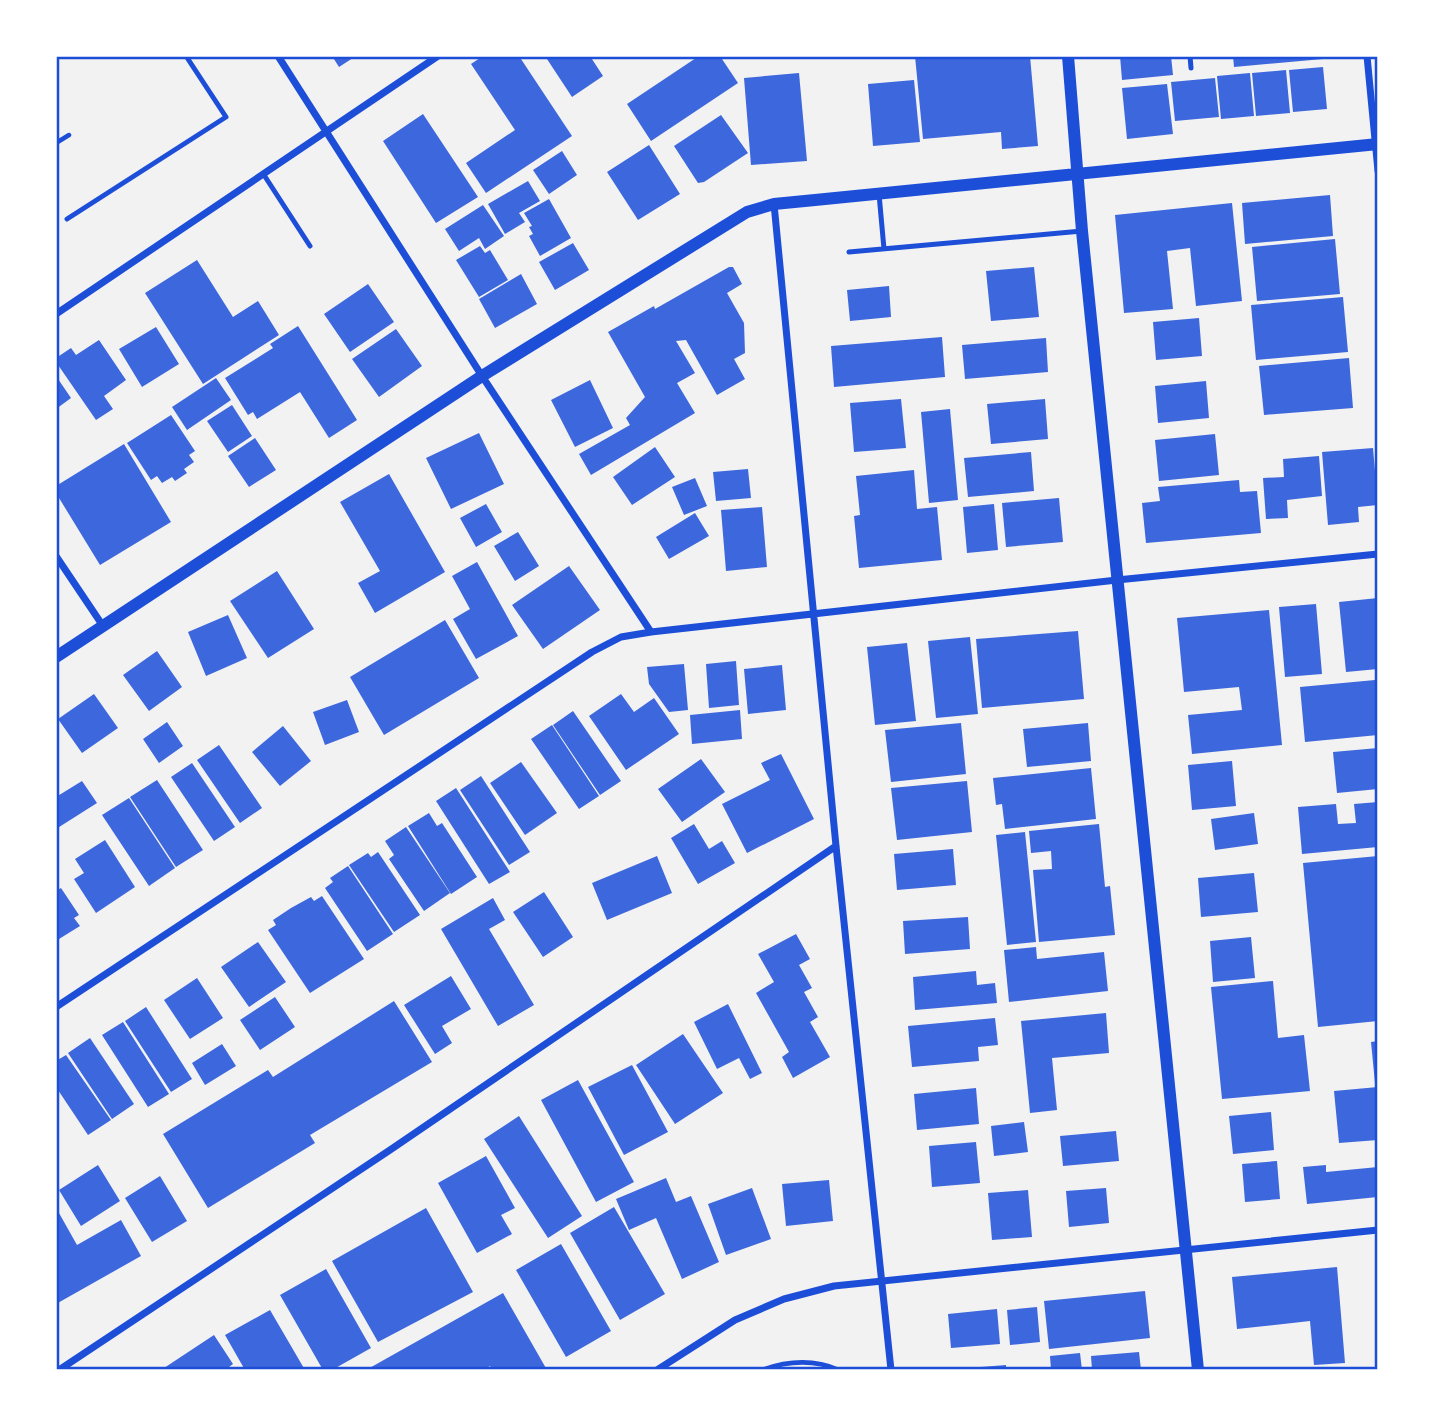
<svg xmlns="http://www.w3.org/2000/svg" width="1434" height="1426" font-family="Montserrat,sans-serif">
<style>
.building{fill:#3d67dc}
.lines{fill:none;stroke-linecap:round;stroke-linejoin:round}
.path{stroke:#1d4ed8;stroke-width:4.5}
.service{stroke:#1d4ed8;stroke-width:5}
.minor{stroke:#1d4ed8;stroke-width:7}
.tertiary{stroke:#1d4ed8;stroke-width:12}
.neatline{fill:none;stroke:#1d4ed8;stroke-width:2.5}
</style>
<rect width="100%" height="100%" fill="#f2f2f2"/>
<path class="building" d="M332,56h24l-17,11z
M483,56h36l53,80 -86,57 -20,-30 49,-33 -44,-66z
M545,56h45l13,20 -31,21z
M699,56h21l18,27 -87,58 -24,-37z
M915,56h115l8,90 -36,3 -1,-17 -78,7z
M1120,56h51l2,19 -51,5z
M1233,56h89l1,3 -89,8z
M1323,67l4,42 -34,3 -4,-42z
M1286,70l4,43 -34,3 -4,-43z
M799,73l8,88 -56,4 -7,-87z
M1250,73l4,43 -33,3 -4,-43z
M1215,78l4,39 -44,4 -4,-39z
M914,80l6,62 -47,4 -5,-62z
M1167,84l6,50 -46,5 -5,-51z
M423,114l55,83 -42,26 -53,-82z
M721,115l27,38 -44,29 -6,1 -24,-37z
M649,145l31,49 -42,26 -31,-48z
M562,151l15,24 -28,19 -16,-24z
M528,181l12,20 -21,12 6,9 -20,12 -17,-30z
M1330,195l3,41 -88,8 -3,-41z
M549,199l22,39 -31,18 -11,-20 4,-2 -4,-7 3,-1 -8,-13z
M1232,203l10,98 -46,5 -6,-58 -23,3 6,58 -49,4 -9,-98z
M483,205l21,31 -19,13 -6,-11 -20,13 -14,-22z
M1335,239l5,55 -83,7 -5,-54z
M573,243l16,27 -34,20 -16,-28z
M480,246l5,7 5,-3 18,30 -29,17 -23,-37z
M197,260l36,57 25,-16 21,34 -76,49 -58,-91z
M729,267h4l9,17 -15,9 17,30 1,30 -11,6 11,20 -28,16 -31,-55 -10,1 19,32 -18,10 18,30 -104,62 -12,-21 51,-29 -4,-7 19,-21 -37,-65 46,-26 1,3z
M1034,267l5,50 -48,4 -5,-50z
M521,274l16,30 -42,24 -16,-29z
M368,284l26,38 -44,30 -26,-38z
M889,286l2,31 -41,4 -3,-31z
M1343,297l5,55 -92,8 -5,-55z
M1199,318l3,38 -46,4 -3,-38z
M298,326l59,94 -28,18 -29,-46 -43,27 -4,-7 -5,3 -23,-37 48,-30 -3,-4z
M156,327l23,37 -37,23 -23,-38z
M396,329l26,37 -43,31 -27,-38z
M942,337l3,40 -111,10 -3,-41z
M1046,338l2,34 -83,7 -3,-34z
M99,340l27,40 -22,16 9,13 -17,11 -40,-58v-4l15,-10 5,7z
M1349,358l4,50 -89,7 -5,-49z
M56,376l15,22 -15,11z
M216,378l15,22 -44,30 -15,-23z
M590,380l23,48 -38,19 -24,-47z
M1206,381l3,37 -51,5 -3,-37z
M901,399l5,49 -52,4 -4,-49z
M1045,399l3,40 -57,5 -4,-40z
M232,405l20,31 -24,16 -21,-31z
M950,409l8,91 -29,3 -8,-91z
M171,415l24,36 -6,4 5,7 -10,7 3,4 -12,8 -3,-4 -10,6 -5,-7 -6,4 -24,-37z
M479,433l25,51 -53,25 -25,-51z
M1215,434l4,41 -60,6 -4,-41z
M255,438l21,32 -27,17 -21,-31z
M124,444l47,78 -71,43 -44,-72v-7z
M655,447l20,30 -43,28 -19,-28z
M1373,448l5,57 -20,2 1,15 -31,3 -6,-73z
M1031,452l3,39 -66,6 -4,-39z
M1319,456l3,40 -35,4 1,18 -22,1 -3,-41 21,-1 -1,-18z
M748,469l3,29 -35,3 -3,-29z
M914,470l3,39 20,-2 5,53 -83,8 -5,-52 6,-1 -4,-39z
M389,474l56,98 -70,41 -17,-30 22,-12 -40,-69z
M695,478l12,28 -23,9 -12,-28z
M1239,480l1,12 17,-1 4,42 -115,10 -4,-40 18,-2 -2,-14z
M1059,498l4,44 -57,5 -4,-44z
M486,504l16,28 -26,15 -16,-29z
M994,504l4,46 -31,3 -4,-46z
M762,507l5,60 -41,4 -5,-61z
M695,513l14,23 -40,23 -13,-22z
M518,532l21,34 -24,15 -21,-35z
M477,562l41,74 -42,23 -23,-40 17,-10 -18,-33z
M569,566l31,44 -57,39 -31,-44z
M277,571l37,58 -46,29 -38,-57z
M1378,598v71l-32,3 -7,-70z
M1316,604l6,70 -37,3 -6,-70z
M1269,610l13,135 -90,9 -4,-39 54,-5 -3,-23 -55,5 -7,-74z
M228,615l19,43 -41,18 -18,-44z
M445,620l34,58 -95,57 -34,-58z
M1078,631l6,68 -102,9 -6,-69z
M970,637l8,77 -42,4 -8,-77z
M907,643l9,78 -41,4 -8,-78z
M157,651l25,36 -33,24 -26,-36z
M736,661l3,44 -30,3 -3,-44z
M684,664l4,46 -19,2 -20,-28 -2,-17z
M782,665l4,45 -38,4 -4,-45z
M1375,680l3,55 -73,7 -5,-55z
M94,694l24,34 -36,25 -24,-34z
M621,694l13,18 20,-14 25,36 -53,36 -37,-54z
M347,700l12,32 -34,13 -12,-33z
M740,710l2,29 -50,5 -2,-29z
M573,711l48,70 -21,14 -47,-70z
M167,722l16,24 -24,17 -16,-24z
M961,723l5,51 -75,8 -6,-52z
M1088,723l3,38 -64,6 -4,-38z
M552,725l47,71 -20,13 -48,-70z
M283,726l28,35 -31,25 -28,-34z
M219,745l43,63 -22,15 -43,-63z
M1378,748v41l-41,4 -4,-41z
M781,754l33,65 -67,34 -25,-49 48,-24 -9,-17z
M701,759l24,33 -43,30 -24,-33z
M1232,761l4,45 -44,4 -4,-45z
M521,762l36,51 -32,22 -35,-52z
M192,763l43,64 -21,14 -43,-64z
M1091,768l5,51 -91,10 -3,-25 -6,1 -3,-27z
M481,776l49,76 -21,13 -49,-75z
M157,780l46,70 -27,17 -46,-70z
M82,781l15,22 -41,26v-32z
M967,781l5,51 -75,8 -6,-52z
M456,788l54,84 -21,12 -53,-83z
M129,798l46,70 -26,18 -47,-71z
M1378,802v45l-76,7 -4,-47 38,-3 2,20 18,-1 -2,-19z
M429,813l8,13 5,-3 35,54 -26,17 -43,-68z
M1254,813l4,31 -43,6 -4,-31z
M694,824l15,25 13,-8 13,22 -37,21 -27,-46z
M1099,824l6,63 5,-1 5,49 -76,7 -6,-72 19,-1 -1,-18 -20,2 -2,-22z
M406,827l44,66 -26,18 -35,-52 5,-4 -9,-14z
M1025,832l11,110 -29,3 -11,-110z
M105,840l30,47 -39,26 -22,-34 10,-6 -9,-14z
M953,849l3,36 -59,5 -3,-36z
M378,852l42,63 -26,17 -45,-67 19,-12 3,4z
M657,856l15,37 -65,27 -15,-37z
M1378,856v165l-60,6 -15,-164z
M348,866l45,68 -26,17 -42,-63 8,-6 -3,-4z
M1254,873l4,39 -57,5 -3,-39z
M61,888l18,27 -5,3 6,8 -21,13 -3,-4v-44z
M544,892l29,45 -30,20 -30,-45z
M322,896l42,63 -54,34 -42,-63 8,-5 -3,-5 18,-12 20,-11 3,4z
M493,898l12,22 -16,9 45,76 -36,21 -57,-97z
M968,917l2,32 -65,5 -2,-33z
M796,934l14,25 -11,6 13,23 -8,4 14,25 -8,5 20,35 -37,21 -11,-21 7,-5 -33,-59 18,-11 -16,-28z
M1251,937l4,41 -42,4 -3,-41z
M258,942l28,40 -37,25 -28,-40z
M1036,947l1,12 67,-7 4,39 -99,11 -5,-52z
M976,971l1,14 18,-2 2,20 -82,7 -2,-33z
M451,976l20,33 -29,17 10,17 -17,11 -31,-49z
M197,978l26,40 -33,21 -26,-39z
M1273,981l5,57 26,-3 6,56 -88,8 -11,-112z
M275,997l20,30 -35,23 -20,-30z
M394,1001l38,61 -122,73 5,8 -107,65 -45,-74 105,-64 5,7z
M728,1004l34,69 -12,6 -11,-21 -22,11 -23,-47z
M146,1007l46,72 -21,13 -46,-71z
M1106,1013l3,40 -57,5 5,52 -27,3 -9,-92z
M995,1018l3,27 -20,2 1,14 -67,6 -4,-41z
M123,1022l46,72 -21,13 -46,-72z
M683,1034l40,59 -48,31 -39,-59z
M90,1038l44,66 -22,15 -44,-66z
M1378,1041v42h-3l-4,-41z
M222,1044l14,22 -31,19 -13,-22z
M66,1055l45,65 -23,15 -32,-48v-26z
M632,1065l36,67 -44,23 -36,-68z
M578,1080l56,102 -38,20 -55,-102z
M1378,1087v53l-39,3 -5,-52z
M976,1088l3,36 -62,6 -3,-36z
M1271,1112l3,38 -41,4 -4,-38z
M519,1116l63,100 -34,22 -64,-99z
M1024,1122l4,30 -34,4 -3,-30z
M1116,1131l3,30 -56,5 -3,-30z
M976,1142l4,41 -48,4 -3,-41z
M486,1156l29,52 -14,7 11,19 -35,19 -39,-70z
M1277,1161l3,38 -35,3 -3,-38z
M98,1165l22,36 -39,25 -22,-36z
M1326,1165v7l52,-5v30l-71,7 -4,-37z
M160,1176l27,45 -35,21 -27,-44z
M666,1178l10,24 15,-6 28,66 -37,17 -26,-61 -27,12 -13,-31z
M829,1180l4,41 -47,5 -4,-42z
M752,1188l19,51 -45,16 -18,-51z
M1106,1188l3,35 -40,4 -3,-36z
M1028,1190l4,47 -40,3 -4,-47z
M614,1207l51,87 -45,26 -50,-87z
M426,1208l47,84 -95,50 -46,-81z
M59,1213l18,32 44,-25 20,36 -85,48v-90z
M561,1244l50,87 -45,26 -50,-87z
M1337,1267l8,96 -31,2 -4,-44 -73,8 -5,-52z
M326,1269l45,79 -39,22h-9l-43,-75z
M1145,1291l5,47 -101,11 -5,-48z
M503,1293l44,77h-55l-2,-4 -6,4h-118z
M1037,1307l3,35 -30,3 -3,-35z
M997,1309l3,35 -49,4 -3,-34z
M270,1310l35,60h-60l-20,-35z
M214,1335l19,29 -8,6h-64z
M1139,1352l2,18h-49l-1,-14z
M1080,1353l2,17h-31l-1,-14z
M1006,1365v5h-38v-2z"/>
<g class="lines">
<path class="path" d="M56,143l13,-8
M762,1370c25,-9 52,-11 77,0"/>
<path class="service" d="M1190,56l1,12
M264,175l46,71
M879,194l5,55
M67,219l159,-102 -40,-61
M849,252l233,-21"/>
<path class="minor" d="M278,56l204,320 169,256
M1367,56l11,115
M774,204l62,642 55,524
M56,314l382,-258
M56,556l47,70
M56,1007l536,-355 29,-15 30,-5 466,-52 261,-26
M59,1370l331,-220 446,-304
M657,1370l78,-50 49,-21 50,-13 544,-56"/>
<path class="tertiary" d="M1068,56l14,175 116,1139
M56,657l426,-281 265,-164 27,-8 41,-4 563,-56"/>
</g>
<rect width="1434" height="1426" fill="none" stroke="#ffffff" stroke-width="116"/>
<rect x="58" y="58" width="1318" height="1310" class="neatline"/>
</svg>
